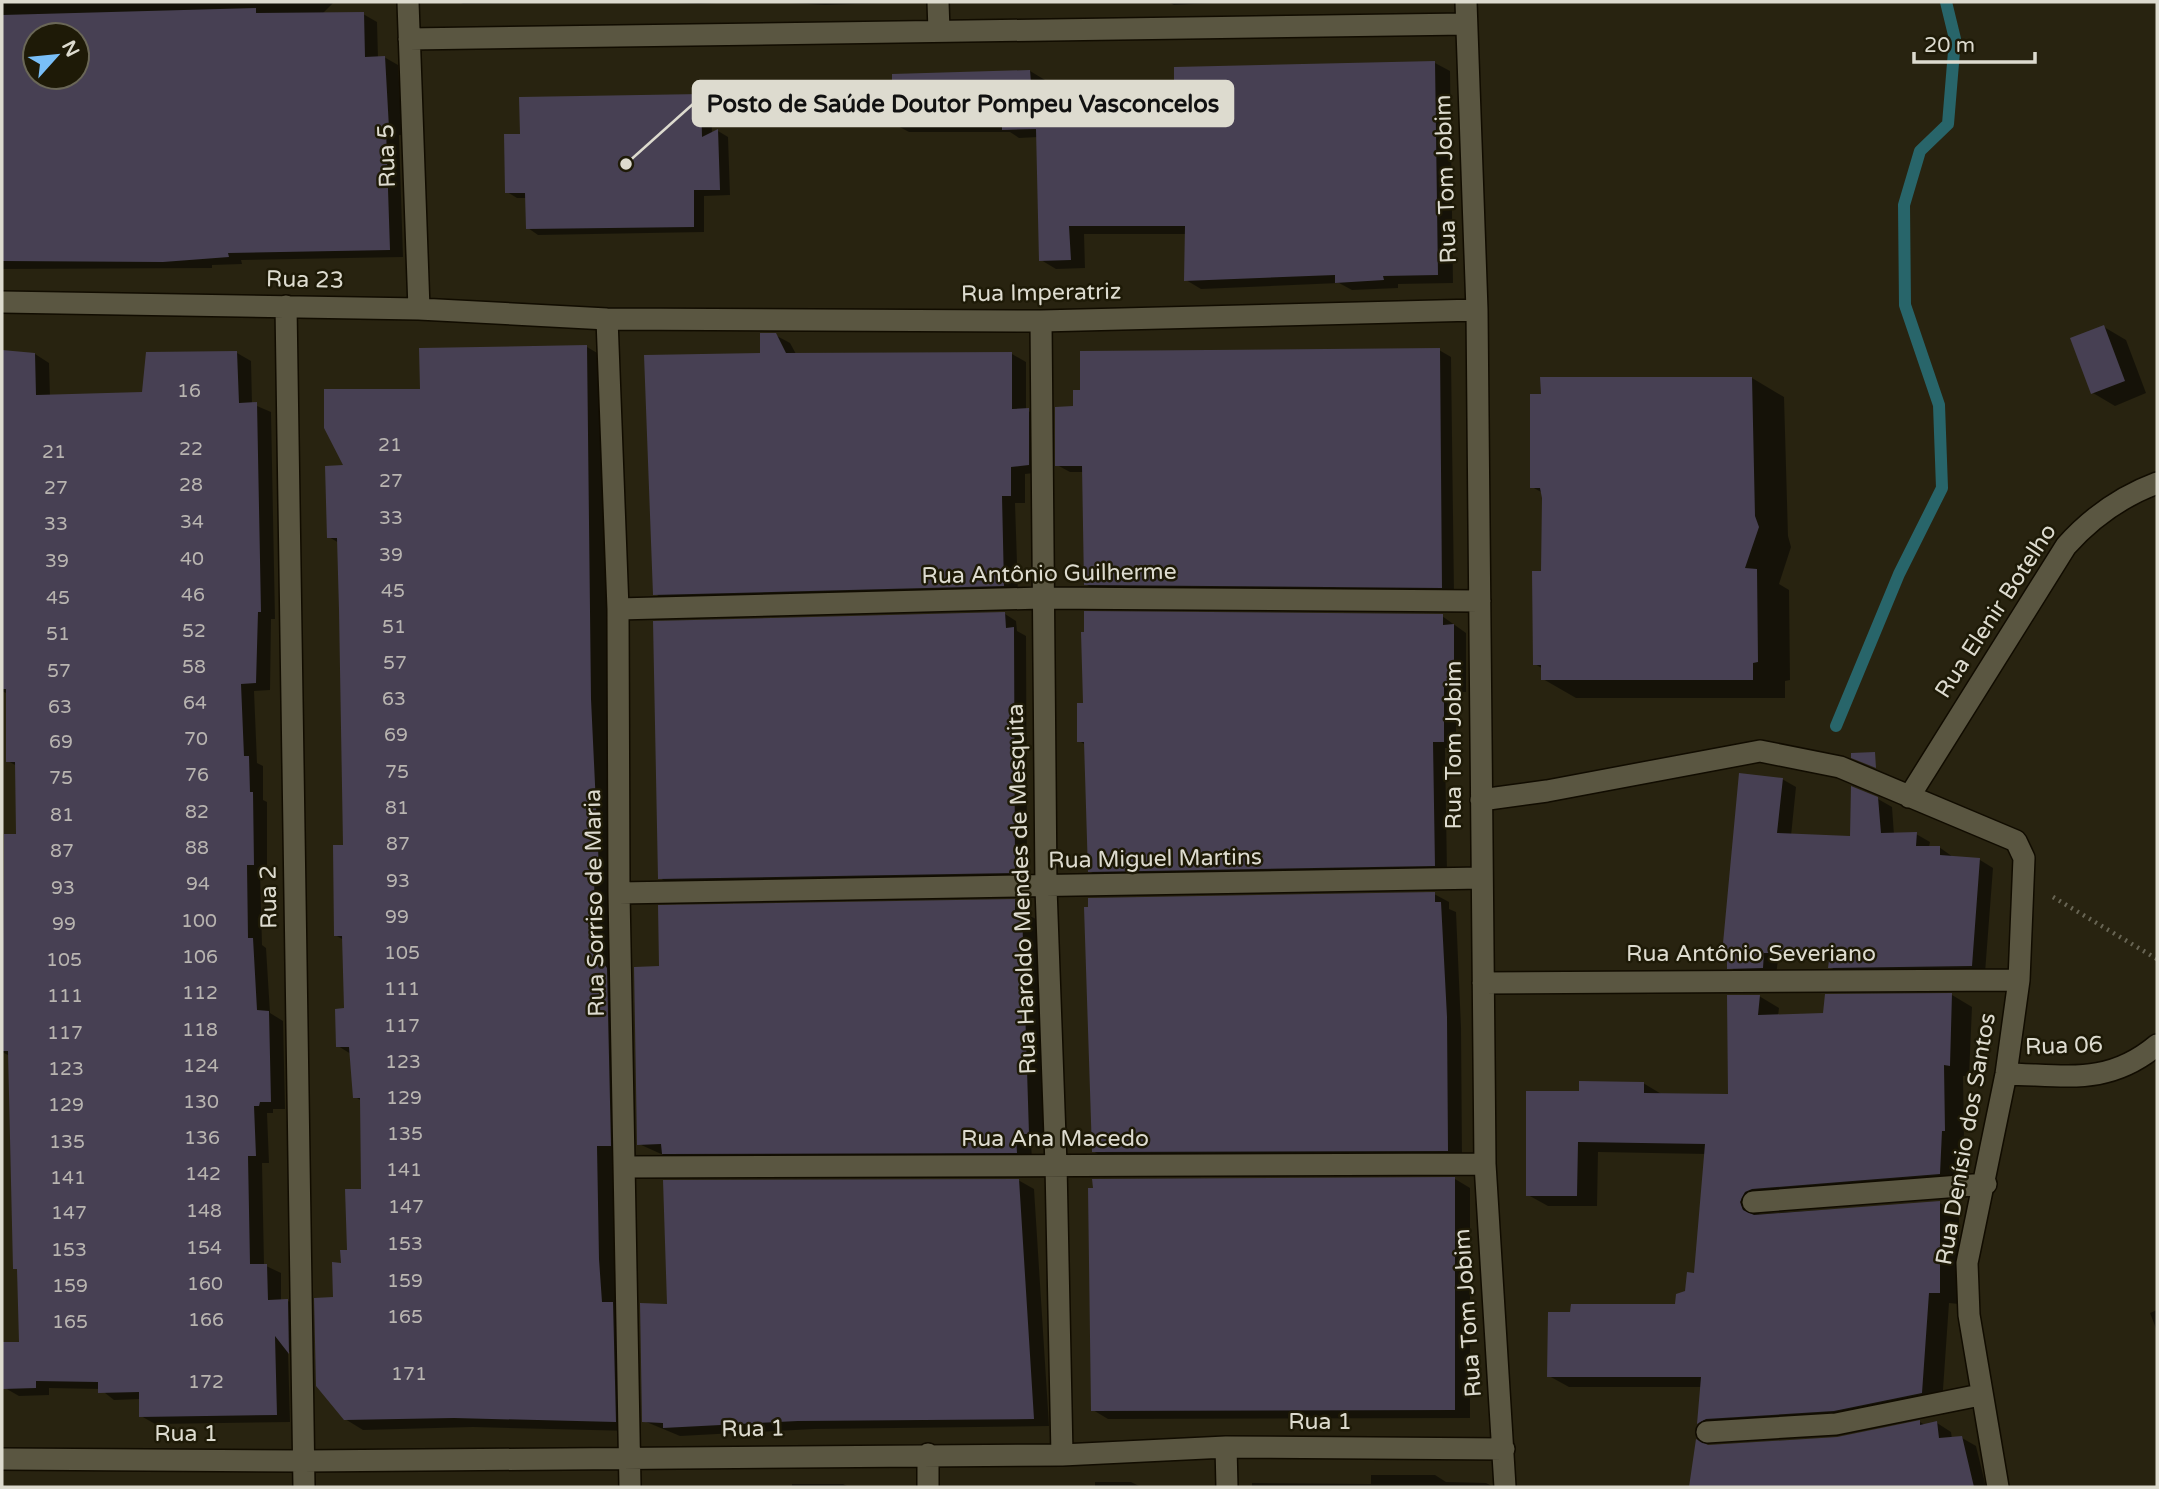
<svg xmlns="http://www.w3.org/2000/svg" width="2159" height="1489" font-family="'Varela Round',sans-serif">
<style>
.shadow{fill:#0007;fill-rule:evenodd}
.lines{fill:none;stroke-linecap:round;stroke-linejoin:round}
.stream{stroke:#28656a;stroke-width:12}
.building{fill:#474053;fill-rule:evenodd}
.minor-casing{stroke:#110c00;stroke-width:24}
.path{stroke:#686554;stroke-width:4.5;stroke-dasharray:2 5;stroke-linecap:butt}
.minor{stroke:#5a5641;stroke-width:21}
.labels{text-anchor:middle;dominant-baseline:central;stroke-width:5;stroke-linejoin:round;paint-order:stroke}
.number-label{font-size:19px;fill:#b8b4b0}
.street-label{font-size:23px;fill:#dddbcf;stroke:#1e1a07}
.leader{fill:none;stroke:#dddbcf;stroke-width:2.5}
.callout-dot{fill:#dddbcf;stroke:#1e1a07;stroke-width:2.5}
.callout{fill:#dddbcf;stroke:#dddbcf;stroke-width:2.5}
.callout-label{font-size:24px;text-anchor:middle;font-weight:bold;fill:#111}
</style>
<rect width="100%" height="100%" fill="#282310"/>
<path class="shadow" d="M2,2h332l-12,12h41l14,8 1,36 6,-1 14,8 4,70h-3l4,122 -162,3 1,4 -30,1v3l-210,1zM35,35h42v42h-42z
M459,2h126l-122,2z
M653,2h82l-37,2z
M772,2h141l-88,3z
M1036,2h103l-38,1z
M1168,2h63l-57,3z
M1435,63l15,8 3,212 -55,1v4l-46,2 -13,-7 -138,6 -15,-9v-46h-102l1,34 -29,1 -15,-9 -3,-123 -19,1 -9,-6h-101l-15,-8 136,-53 15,9 1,4 130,-1z
M701,95l10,6 1,33 6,-3 10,6 2,58 -26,1v36l-166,3 -10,-7 -1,-30h-10l-10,-6 15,-56z
M2104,327l22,13 20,53 -31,13 -22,-13z
M775,335l15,8 6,11h216l14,8v48l17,8v54l-18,2v29h-10l3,90 -349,9 -14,-8 107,-239z
M587,347l17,10 4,353 8,168 17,553 -160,-4 -110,3 -18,-11 -10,-120 28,-109 -1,-89 -7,-4 -4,-43 -13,-8 8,-36 -2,-70 -9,-5 10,-88 -6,-304 -10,-6 17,-70 76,-76z
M1439,350l12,7 3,237 -356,-3 -13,-7 -2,-112h-13l-13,-7 18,-57z
M2,352l33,2 14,9 1,34 94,-3 93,-41 14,8 1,43 19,8 4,207h-4l-1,71 -16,1 3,72 6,3v34l4,2v70h-7l2,73 4,3 4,65 13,8 2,88h-12v4h-6l2,50h-7l2,102 17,8v28h7l14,8v50l-14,-8 2,71 -135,2 -14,-8v-17l-27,1 -14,-11 -51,-1v7l-30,1 -14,-8 16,-44 -2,-74 -4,-2 -5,-212 -8,-4v-142h4l12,-75 -1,-69 -9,-5v-67l-6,-3v-36h2z
M1752,378l32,19 4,139 3,11 -12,37 10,6 1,90 -5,1v17h-209l-33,-19v-10l-8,-5 8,-91v-80l-11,-6z
M1005,614l11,7 1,10 9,5 1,243 -356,6 -11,-7z
M1442,616l24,17v59h-10v56h-11l2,124 -345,6 -13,-7 -3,-126 -7,-4z
M1782,779l14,8 -5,49 61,1 26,-38 14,8 2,28 22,-1 14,8 -1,5h10l14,10 27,3 13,8 -8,105 -141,2 -14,-8 1,-7h-53l-2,15h-34l-13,-8v-11l-5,-3z
M1434,894l15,8v7l7,3 5,115 1,132 -354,1 -15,-9z
M1015,901l15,9v6l8,4 6,222h-13l1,18 -353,2 -40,-18 22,-176z
M1952,995l20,12 -3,69h-6l1,65h-3l-2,44 -194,17 -6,12 181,-11 19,11v90l-10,-1 -7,101 -224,30 -19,-11 3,-36h-133l-20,-11 22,-62 106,-8 19,-31 10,-121 -108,-2 -1,54h-49l-20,-11 53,-102 62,-10 20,12 67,1 29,-100 20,12 -1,8 47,-1 2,-19z
M1455,1179l15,9v230l-362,1 -15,-9 1,-220z
M1018,1180l16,9 15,237 -235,3 -134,7 -36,-15 25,-115z
M2157,1310v21l-7,-18z
M1920,1422l5,3 12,-2 14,9 1,7 10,-1 14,8 10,41h-295l6,-46 10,6 130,-8z
M1371,1475h64l11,7 40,1 8,4h-253h11v-4l119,1z
M1095,1482h36l10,5h-46z
M792,1484h51l6,3h-57z"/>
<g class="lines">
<path class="stream" d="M1836,726l63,-152 43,-86 -3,-83 -34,-100 -1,-100 16,-54 28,-27 7,-85 -9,-37"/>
</g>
<path class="building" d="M256,8v5l108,-1 1,45 20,-1 4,72h-3l4,122 -162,3 1,4 -66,5 -161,-1v-246zM35,35h42v42h-42z
M1435,61l3,214 -55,1 1,4 -49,3v-8l-151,6 1,-55h-116l2,34 -32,1 -3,-132 -34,1v-5h-110v-51l138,-4 1,13 143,-2v-14z
M701,94l1,43 16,-8 2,61h-26v37l-168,2 -1,-36h-20l-1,-59h16l-1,-37z
M2104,325l21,56 -34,13 -21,-56z
M760,333h16l10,20 226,-1v57l17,-1v57l-18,2v29h-9l2,90 -351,9 -9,-240 116,-2z
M587,345l4,354 8,170h-5l1,72 1,23h8l3,4 4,178h-14l2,113 3,43h11l3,120 -162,-4 -110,2 -28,-34 -2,-88 19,-1 -1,-35 9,1 -1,-13h7l-2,-61h16l-1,-91h-7l-4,-51h-13l-1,-38 9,-1 -2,-72h-8l-1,-91h10l-4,-235 -2,-72h-10l-2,-72 18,-1 -19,-37v-39h96l-1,-41z
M1440,348l2,240 -358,-3 -2,-119h-27v-59l18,-1v-16h7v-39z
M2,350l33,3 1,42 106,-3 4,-40 91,-1 2,52 18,-1 4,210h-3l-2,71 -15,1 3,72h5l1,36h3l1,73h-7l1,73h5l4,72 12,1 2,91h-11l-1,4h-5l2,50h-8l2,108h17l1,36 20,-1 1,55 -14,-18 2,79 -138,2v-25l-41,1v-11l-62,-1v7l-33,1 -1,-47h17l-2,-73h-4l-5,-218h-6l2,-217h12l-1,-72h-9v-73h-4z
M1540,377h212l3,139 4,11 -14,41 12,1 1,93 -5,1v17h-212v-15h-8l-1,-94h9l1,-73 -2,-10h-10v-94h11z
M1084,611l359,3v11l11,-1v61l-10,1v56h-11l2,124 -347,6 -4,-130h-7v-39h6l-2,-71h3z
M1005,612l1,16 8,-1 1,246 -357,6 -5,-258z
M1875,752l1,16 -25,-10v-5z
M1739,773l44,5 -6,55 73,3 1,-50 27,11 3,36 36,-1 -1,14h24v9l40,3 -8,108 -144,2 2,-15h-66l-1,15 -36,1v-15h-5z
M1435,892v10h6l6,115 1,134 -356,1 -8,-245h4v-9z
M1015,899v11h7l7,224h-13l1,19 -355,1 -1,-10 -24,1 -3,-178 25,-1 -1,-61z
M1952,993l-2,73 -6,-1 1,66h-3l-2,43 -188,15 -7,3 -5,10 3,8 11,5 186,-14v92h-11l-7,100 -88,18 -128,8 -9,5 4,-47h-154l1,-65h22l1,-8h104l1,-10 9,-3 2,-19 7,1 11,-129 -127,-2 -1,54h-51v-105h53v-10l65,1v11l84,1 -1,-99h33l-2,20 65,-2 2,-19z
M1455,1177v233l-364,1 -3,-223h5l-1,-9z
M1019,1179l15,240 -236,2 -135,7v-5l-21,-1 -2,-119 27,1 -4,-124z
M1920,1420v5l17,-4 2,17 23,-2 12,51h-285l7,-48 12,6 129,-8z"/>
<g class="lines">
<defs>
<path id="minor" d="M408,2l11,307
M938,2l1,29
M1466,2l11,308 8,854 20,323
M409,39l1057,-15
M2,302l417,7 188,10 434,2 436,-11
M286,306l18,1181
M607,319l11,290 1,284 11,594
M1041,321l5,567 10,277 6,290
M618,609l423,-11 439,3
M1909,797l157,-251c25,-28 56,-50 91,-63
M1481,800l66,-9 213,-40 80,16 176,74 8,17 -5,122 -13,94 -39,189 2,52 29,172
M619,893l863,-15
M1483,983l536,-3
M2006,1074c60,1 102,12 151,-29
M626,1167l859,-3
M1753,1202l233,-18
M1707,1432l129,-8 144,-29
M1226,1447l1,40
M928,1454v33
M2,1459l301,2 759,-6 164,-8 278,2"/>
</defs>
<use href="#minor" class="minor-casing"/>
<path class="path" d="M2053,897l104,62"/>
<use href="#minor" class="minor"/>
</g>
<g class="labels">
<g class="number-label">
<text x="189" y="391">16</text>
<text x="390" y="445">21</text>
<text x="191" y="449">22</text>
<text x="54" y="452">21</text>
<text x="391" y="481">27</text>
<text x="191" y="485">28</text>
<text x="56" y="488">27</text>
<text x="391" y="518">33</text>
<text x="192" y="522">34</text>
<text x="56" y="524">33</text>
<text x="391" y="555">39</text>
<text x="192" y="559">40</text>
<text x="57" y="561">39</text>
<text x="393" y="591">45</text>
<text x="193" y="595">46</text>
<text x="58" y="598">45</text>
<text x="394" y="627">51</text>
<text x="194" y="631">52</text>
<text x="58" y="634">51</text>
<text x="395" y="663">57</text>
<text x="194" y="667">58</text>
<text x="59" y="671">57</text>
<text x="394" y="699">63</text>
<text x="195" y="703">64</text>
<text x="60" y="707">63</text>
<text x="396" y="735">69</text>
<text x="196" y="739">70</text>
<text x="61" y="742">69</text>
<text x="397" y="772">75</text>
<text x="197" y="775">76</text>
<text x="61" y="778">75</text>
<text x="397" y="808">81</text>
<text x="197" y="812">82</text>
<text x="62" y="815">81</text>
<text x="398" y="844">87</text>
<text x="197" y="848">88</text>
<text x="62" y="851">87</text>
<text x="398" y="881">93</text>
<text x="198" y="884">94</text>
<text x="63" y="888">93</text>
<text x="397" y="917">99</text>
<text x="199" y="921">100</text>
<text x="64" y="924">99</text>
<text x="402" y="953">105</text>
<text x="200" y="957">106</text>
<text x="64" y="960">105</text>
<text x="402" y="989">111</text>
<text x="200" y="993">112</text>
<text x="65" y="996">111</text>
<text x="402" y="1026">117</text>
<text x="200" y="1030">118</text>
<text x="65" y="1033">117</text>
<text x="403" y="1062">123</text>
<text x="201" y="1066">124</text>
<text x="66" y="1069">123</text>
<text x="404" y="1098">129</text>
<text x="201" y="1102">130</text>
<text x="66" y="1105">129</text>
<text x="405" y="1134">135</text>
<text x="202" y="1138">136</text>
<text x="67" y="1142">135</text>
<text x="404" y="1170">141</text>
<text x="203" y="1174">142</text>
<text x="68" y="1178">141</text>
<text x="406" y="1207">147</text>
<text x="204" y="1211">148</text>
<text x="69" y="1213">147</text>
<text x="405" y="1244">153</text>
<text x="204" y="1248">154</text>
<text x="69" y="1250">153</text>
<text x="405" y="1281">159</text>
<text x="205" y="1284">160</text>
<text x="70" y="1286">159</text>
<text x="405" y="1317">165</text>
<text x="206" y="1320">166</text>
<text x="70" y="1322">165</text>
<text x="409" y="1374">171</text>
<text x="206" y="1382">172</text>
</g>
<g class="street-label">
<text transform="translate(387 156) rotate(-92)">Rua 5</text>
<text transform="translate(1446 179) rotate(-92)">Rua Tom Jobim</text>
<text transform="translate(305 280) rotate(1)">Rua 23</text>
<text transform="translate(1041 293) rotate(-1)">Rua Imperatriz</text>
<text transform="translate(1049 574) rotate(-1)">Rua Antônio Guilherme</text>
<text transform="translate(1996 611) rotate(-57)">Rua Elenir Botelho</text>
<text transform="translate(1454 745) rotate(-90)">Rua Tom Jobim</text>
<text transform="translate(1155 859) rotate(-1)">Rua Miguel Martins</text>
<text transform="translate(1022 889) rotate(-92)">Rua Haroldo Mendes de Mesquita</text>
<text transform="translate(269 897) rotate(-91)">Rua 2</text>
<text transform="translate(595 903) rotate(-91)">Rua Sorriso de Maria</text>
<text x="1751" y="954">Rua Antônio Severiano</text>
<text transform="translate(2064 1046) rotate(-2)">Rua 06</text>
<text x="1055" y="1139">Rua Ana Macedo</text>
<text transform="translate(1966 1139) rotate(-80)">Rua Denísio dos Santos</text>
<text transform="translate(1468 1313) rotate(-94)">Rua Tom Jobim</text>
<text x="1320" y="1422">Rua 1</text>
<text transform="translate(753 1429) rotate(-1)">Rua 1</text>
<text x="186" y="1434">Rua 1</text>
</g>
</g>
<path class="leader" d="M626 164L693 104"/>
<circle class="callout-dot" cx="626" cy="164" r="7"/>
<rect class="callout" x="693" y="81" width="540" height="45" rx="7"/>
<g class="callout-label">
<text x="963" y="112">Posto de Saúde Doutor Pompeu Vasconcelos</text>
</g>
<rect width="2159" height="1489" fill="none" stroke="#dddbcf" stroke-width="7"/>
<g transform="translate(56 56) rotate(63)"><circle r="33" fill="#1e1a07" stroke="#6a6757" stroke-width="2"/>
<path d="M0-5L12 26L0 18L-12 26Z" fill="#79bff8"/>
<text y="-10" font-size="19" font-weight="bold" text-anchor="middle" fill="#dddbcf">N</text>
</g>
<path d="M1914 52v10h121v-10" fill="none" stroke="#dddbcf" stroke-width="3.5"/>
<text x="1924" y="52" font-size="21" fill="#dddbcf" stroke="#1e1a07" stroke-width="5" paint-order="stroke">20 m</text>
</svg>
